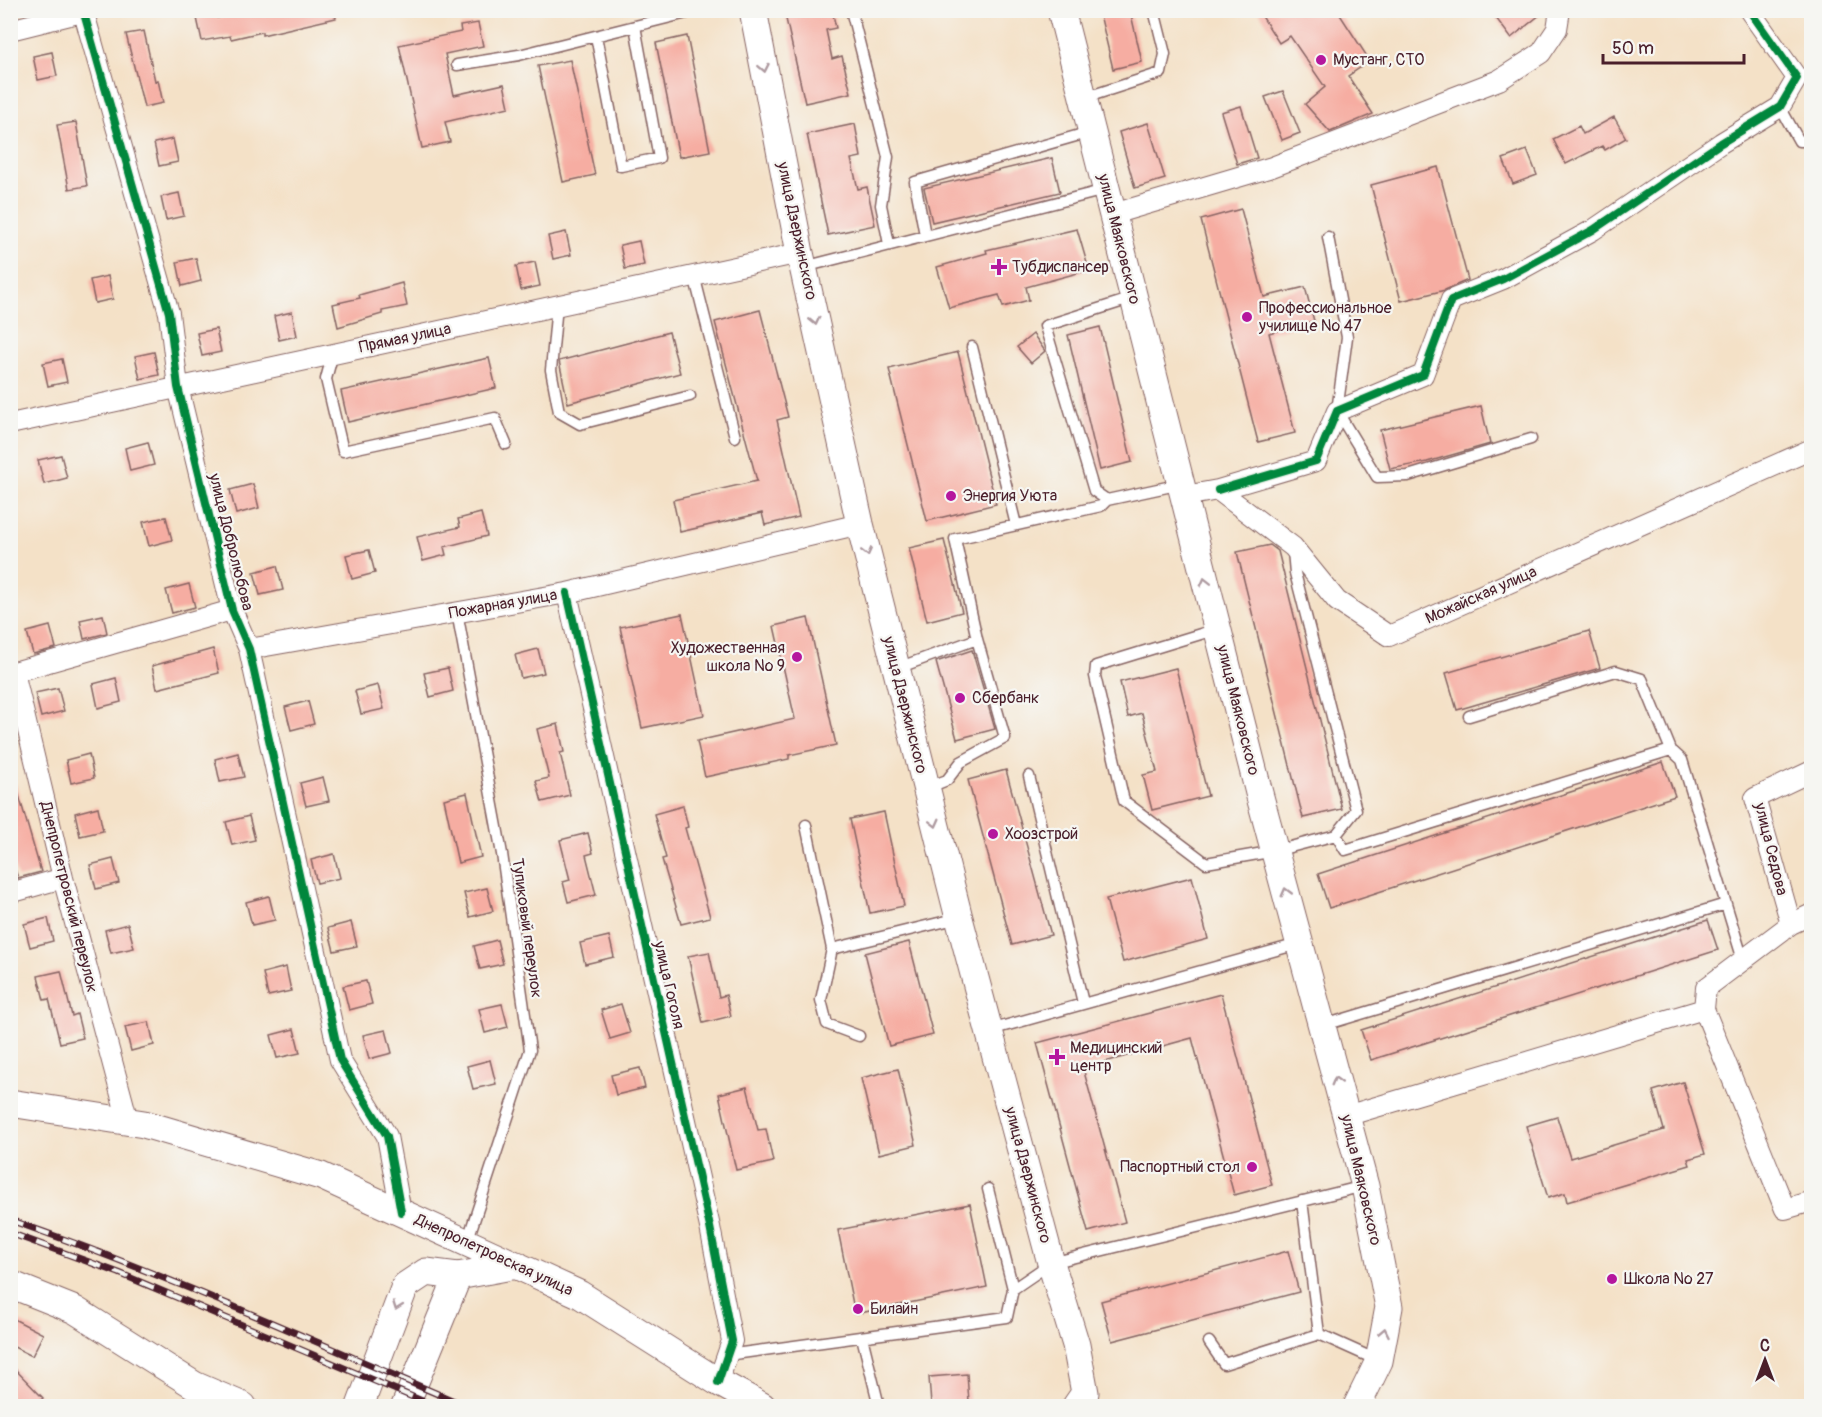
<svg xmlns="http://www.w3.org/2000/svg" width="1822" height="1417" font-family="Pangolin,sans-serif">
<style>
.building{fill:#f6ada2}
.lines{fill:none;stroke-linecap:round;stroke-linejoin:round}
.lane-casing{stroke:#866362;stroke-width:13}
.street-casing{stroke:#866362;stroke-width:22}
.secondary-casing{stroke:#866362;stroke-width:29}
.lane{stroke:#fff;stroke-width:10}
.street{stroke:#fff;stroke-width:20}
.secondary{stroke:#fff;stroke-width:27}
.rail-casing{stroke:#4a1f2b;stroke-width:7}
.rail{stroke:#f6f6f2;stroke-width:4.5;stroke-dasharray:14;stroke-linecap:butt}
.cycleway-casing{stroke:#f6f6f2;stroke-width:11}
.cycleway{stroke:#00873e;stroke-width:8}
.oneway{stroke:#ae9aa0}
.poi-dot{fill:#b5179e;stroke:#f6f6f2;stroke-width:2}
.labels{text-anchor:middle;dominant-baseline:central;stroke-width:4.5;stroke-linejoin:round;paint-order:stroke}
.poi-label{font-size:16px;fill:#4a1f2b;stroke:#f6f6f2;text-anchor:start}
.street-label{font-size:16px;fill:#4a1f2b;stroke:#f6f6f2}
</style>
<rect width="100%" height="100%" fill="#f6f6f2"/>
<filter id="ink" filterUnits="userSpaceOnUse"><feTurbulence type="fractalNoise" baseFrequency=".0167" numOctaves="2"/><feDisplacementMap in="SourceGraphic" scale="12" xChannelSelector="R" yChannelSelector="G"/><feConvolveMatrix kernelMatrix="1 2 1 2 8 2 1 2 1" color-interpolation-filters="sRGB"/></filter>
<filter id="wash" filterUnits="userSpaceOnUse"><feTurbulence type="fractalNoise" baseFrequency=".008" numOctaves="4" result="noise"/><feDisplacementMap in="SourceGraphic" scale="24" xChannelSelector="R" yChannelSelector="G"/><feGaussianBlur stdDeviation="1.35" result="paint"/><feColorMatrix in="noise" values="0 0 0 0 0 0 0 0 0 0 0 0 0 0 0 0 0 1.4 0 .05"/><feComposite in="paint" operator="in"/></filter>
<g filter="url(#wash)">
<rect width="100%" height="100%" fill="#f4e1c7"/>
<g id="blocks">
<path class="building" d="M265,10h70l1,8 -74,17v-3l-31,7 -1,-3 -28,5 -5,-23 19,-4 1,4z
M784,10h48l4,18 -10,2 6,29 10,-3 9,37 -46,10z
M1099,10h31l12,52 -29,7z
M1258,10h79l33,51 -22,15 25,38 -43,18 -25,-28 20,-17 -35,-51 -11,7z
M1490,10h56l-35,28z
M478,23l5,23 -38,8 9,41 50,-11 5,23 -64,15 5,20 -28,6 -23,-103 62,-13 -1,-6z
M144,31l11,50 3,-1 5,23 -19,4 -18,-73z
M687,36l23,115 -31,6 -23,-114z
M52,52l5,24 -19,4 -5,-24z
M570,60l25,115 -32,7 -25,-116z
M1283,91l17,42 -18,7 -17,-43z
M1241,106l16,52 -20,6 -16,-52z
M1614,117l12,21 -21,12 -3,-4 -36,18 -13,-25 26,-13 4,8z
M76,122l11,64 -18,3 -12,-64z
M1148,123l17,56 -30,9 -16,-56z
M855,124l6,33 -10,2 7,30 9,-2 8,38 -47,10 -21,-101z
M173,139l5,23 -19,4 -5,-23z
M1527,150l10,25 -24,9 -10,-25z
M1052,158l8,34 -128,30 -8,-34z
M1438,167l30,113 -23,10 -44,11 -30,-116z
M179,193l5,23 -18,4 -5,-23z
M1241,209l23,88 41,-10 9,34 -45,12 26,100 -37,9 -57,-222z
M1077,229l12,41 -63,17 3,13 -26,7 -4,-12 -50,13 -12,-41 50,-14 -1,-3z
M566,232l5,23 -18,4 -5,-23z
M639,241l5,24 -19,4 -5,-24z
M196,258l5,23 -19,5 -5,-24z
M535,262l5,24 -19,4 -5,-24z
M108,276l5,23 -18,4 -5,-23z
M402,283l5,23 -25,5v3l-44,13 -5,-23 27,-6 -1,-3z
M760,310l28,107 -11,3 22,97 -34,8 -3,-12 -82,19 -7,-32 84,-19 -42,-159z
M292,312l5,24 -18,4 -5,-24z
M1100,327l32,135 -32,8 -32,-135z
M216,329l5,23 -19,4 -5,-23z
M669,332l11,41 -112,30 -9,-42z
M1033,334l12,17 -14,12 -14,-16z
M154,352l5,23 -19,4 -5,-23z
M958,352l38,152 -69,17 -38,-152z
M489,358l7,30 -148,34 -7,-31z
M62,359l5,23 -19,4 -5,-23z
M1481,406l9,38 -63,18 -37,7 -10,-39z
M148,442l6,23 -24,6 -5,-23z
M61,455l6,23 -23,6 -6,-24z
M253,484l6,24 -23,6 -6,-24z
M481,513l6,23 -43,11 2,8 -23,6 -6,-24 43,-10 -2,-8z
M166,517l6,23 -23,6 -6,-24z
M944,540l18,72 -35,9 -18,-73z
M1270,545l8,6 64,258 -39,9 -66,-266z
M369,550l6,23 -23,6 -6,-24z
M277,566l6,24 -23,5 -6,-23z
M189,584l6,23 -23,6 -6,-23z
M682,614l22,101 -62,13 -22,-101z
M103,615l4,18 -23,6 -4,-19z
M808,618l28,127 -47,10v4l-84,18 -8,-36 98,-22 -21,-93z
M50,626l6,22 -23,6 -6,-22z
M1589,631l11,37 -143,42 -11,-37z
M213,649l6,24 -62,16 -5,-23z
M538,649l6,24 -23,5 -6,-23z
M972,650l23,79 -38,10 -21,-77z
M448,668l5,23 -23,6 -6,-24z
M1176,668l32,128 -56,14 -9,-35 14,-3 -15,-59 -14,4 -8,-35z
M116,678l5,24 -23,6 -5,-24z
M378,685l6,24 -23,5 -6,-23z
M58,688l6,23 -23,6 -6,-24z
M308,701l6,23 -23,6 -6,-23z
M558,724l6,28 -4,1 10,42 -28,7 -6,-21 13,-3 -12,-49z
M238,753l6,24 -24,5 -5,-23z
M89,754l5,24 -23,5 -5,-23z
M1663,762l12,34 -346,112 -11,-34z
M1006,770l45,165 -39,10 -44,-165z
M323,777l6,24 -23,5 -6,-23z
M10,785h6l25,87 -23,6 -8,-23z
M467,793l14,64 -23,6 -14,-64z
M683,806l5,21 -3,1 25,89 -29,7 -19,-65 4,-1 -12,-44z
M98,807l5,24 -23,5 -5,-23z
M884,812l20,94 -34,7 -20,-94z
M249,816l6,24 -23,5 -6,-23z
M588,833l5,20 -7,2 10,40 -28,7 -5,-20 7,-2 -10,-40z
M334,854l6,24 -23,5 -6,-23z
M113,859l6,24 -23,6 -6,-24z
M1192,877l16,62 -85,23 -17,-63z
M487,888l6,23 -23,6 -6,-24z
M269,896l6,24 -23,5 -6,-23z
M48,918l5,23 -23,6 -6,-23z
M1708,920l10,30 -347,110 -10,-30z
M351,922l6,24 -23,5 -6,-23z
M128,924l6,24 -23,5 -6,-23z
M609,936l5,21 -29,7 -5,-21z
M497,940l6,24 -23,5 -6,-23z
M909,942l24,93 -44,11 -24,-93z
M709,952l10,45 7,-2 5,21 -28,7 -15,-67z
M286,967l5,24 -23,5 -5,-23z
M61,971l11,45 5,-2 6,24 -23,5 -11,-44 -5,1 -6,-24z
M366,981l6,23 -23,6 -6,-24z
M1221,994l51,191 -38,10 -42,-157 -109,30 42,154 -37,10 -51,-189z
M502,1004l6,23 -23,6 -6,-24z
M621,1004l9,29 -20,6 -9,-29z
M149,1022l5,23 -23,6 -6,-24z
M294,1029l6,24 -23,5 -6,-23z
M386,1030l6,23 -23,6 -6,-24z
M490,1060l6,24 -23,5 -6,-23z
M640,1068l5,20 -29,7 -5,-20z
M898,1069l18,76 -37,9 -18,-76z
M1683,1082l22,72 -17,5 2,6 -123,37 -2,-9 -17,5 -22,-72 31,-9 13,41 94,-28 -11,-39z
M747,1087l11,43 8,-1 7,33 -37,8 -17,-76z
M970,1204l17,83 -132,27 -17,-84z
M1288,1251l11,41 -187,49 -11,-40z
M10,1317l33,17 -11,22 -22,-11z
M10,1364l33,34 -9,9h-24z
M967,1374l2,28 -38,3 -2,-28z"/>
</g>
</g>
<g filter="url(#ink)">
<use href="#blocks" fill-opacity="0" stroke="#866362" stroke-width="1.5"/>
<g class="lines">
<defs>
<path id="lane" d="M851,10l37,147 -7,48 8,39
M596,36l25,130 38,-8 -24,-132
M457,65l62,-10 180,-45
M1084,98l77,-25 4,-19 -11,-44
M1780,107l19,34h13
M925,235l-10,-53 175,-50
M1328,237l19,100 -10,74 40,66 31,-1 123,-37
M804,267l301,-77
M694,275l41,162
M1133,298l-88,28 49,165 13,9 74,-16
M557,305l-6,65 8,42 21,12 110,-28
M972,347l44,178
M333,353l-7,26 17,72 152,-33 11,26
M457,612l45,242 28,196 -63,192
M1217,629l-121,37 -1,10 29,125 82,62 69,-12 61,-16 20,-25 -61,-237 -2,-22
M977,639l-22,-100 146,-33 6,-6
M895,669l82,-30 28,99 -44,24 -14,18 -20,8
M1469,716l147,-45 26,8 29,71
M1029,776l54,227
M806,825l26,124 127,-31
M1336,835l9,15 326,-100 11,10 61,200
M832,949l-11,51 6,24 32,12
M1321,1026l405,-122
M990,1030l308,-86
M1013,1289l38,-26 313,-77
M1319,1334l60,27
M862,1337l17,69
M1209,1342l15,22 95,-30 -17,-133
M727,1355l280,-38 6,-28 -25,-100"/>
<path id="street" d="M83,10l86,303 9,74 54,223 17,39 91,411 47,76 14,76
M10,30l80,-20
M1113,214l159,-47 227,-87 42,-27 16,-24 3,-19
M10,424l790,-171
M1218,490l98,-29 21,-50 86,-36 28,-75 52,-21 90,-49 128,-87 59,-36 17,-29 -48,-68
M1185,496l33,-6 75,57 44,54 52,35 423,-187
M567,593l143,634 22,114 -14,41
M249,649l318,-56 293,-69
M14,672l49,206 65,243
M10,673l222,-63
M10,893l53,-15
M1791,924l-36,-126 57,-27
M1704,1009l2,-21 85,-64 21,-10
M1346,1116l358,-107 81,200 27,-8"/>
<path id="secondary" d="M753,10l47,243 60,271 99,394 92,345 25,82 9,48 -9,13
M1061,10l198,783 106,393 24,121 -10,54 -22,45
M10,1103l134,21 177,52 258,118 139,88 44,24
M10,1284l65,26 119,75 49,21
M360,1406l45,-120 21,-14 32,4 59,-11
M405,1406l53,-130"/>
</defs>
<use href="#lane" class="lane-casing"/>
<use href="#street" class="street-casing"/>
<use href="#secondary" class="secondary-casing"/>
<use href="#lane" class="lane"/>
<use href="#street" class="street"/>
<use href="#secondary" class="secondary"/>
<defs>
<path id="rail" d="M10,1220c156,54 305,122 456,186
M10,1233l109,40 315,133"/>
</defs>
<use href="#rail" class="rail-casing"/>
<use href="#rail" class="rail"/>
<defs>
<path id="cycleway" d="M83,10l86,303 9,74 54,223 17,39 91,411 47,76 14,76
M1218,490l98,-29 21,-50 86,-36 28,-75 52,-21 90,-49 128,-87 59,-36 17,-29 -48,-68
M567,593l143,634 22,114 -14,41"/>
</defs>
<use href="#cycleway" class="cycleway-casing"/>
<use href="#cycleway" class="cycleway"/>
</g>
<defs><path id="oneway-chevron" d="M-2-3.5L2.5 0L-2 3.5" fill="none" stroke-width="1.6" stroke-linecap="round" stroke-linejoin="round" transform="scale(1.5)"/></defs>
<g class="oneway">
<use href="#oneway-chevron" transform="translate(764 68) rotate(79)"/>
<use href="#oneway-chevron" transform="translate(815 321) rotate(77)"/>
<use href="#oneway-chevron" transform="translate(867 552) rotate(76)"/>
<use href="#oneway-chevron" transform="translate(1205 582) rotate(-104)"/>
<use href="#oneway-chevron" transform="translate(935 823) rotate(76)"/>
<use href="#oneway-chevron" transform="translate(1286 892) rotate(-105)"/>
<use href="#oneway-chevron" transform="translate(1336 1081) rotate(-105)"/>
<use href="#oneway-chevron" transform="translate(397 1306) rotate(110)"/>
<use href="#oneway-chevron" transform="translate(1384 1332) rotate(-79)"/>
</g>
</g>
<g class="poi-dot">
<circle cx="1321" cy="60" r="6"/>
<path d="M996 258h6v6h6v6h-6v6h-6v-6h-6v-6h6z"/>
<circle cx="1247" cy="317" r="6"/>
<circle cx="951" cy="496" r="6"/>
<circle cx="797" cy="657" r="6"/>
<circle cx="960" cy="698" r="6"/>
<circle cx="993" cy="834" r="6"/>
<path d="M1054 1048h6v6h6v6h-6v6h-6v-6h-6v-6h6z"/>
<circle cx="1252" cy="1167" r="6"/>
<circle cx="1612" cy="1279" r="6"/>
<circle cx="858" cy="1309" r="6"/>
</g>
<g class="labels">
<g class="poi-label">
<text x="1333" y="60">Мустанг, СТО</text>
<text x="1012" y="267">Тубдиспансер</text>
<text x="1259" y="308">Профессиональное<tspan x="1259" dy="18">училище № 47</tspan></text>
<text x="963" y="496">Энергия Уюта</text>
<text x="785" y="648" text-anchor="end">Художественная<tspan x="785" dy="18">школа № 9</tspan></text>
<text x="972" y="698">Сбербанк</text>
<text x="1005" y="834">Хоозстрой</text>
<text x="1070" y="1048">Медицинский<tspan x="1070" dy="18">центр</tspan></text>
<text x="1240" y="1167" text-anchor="end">Паспортный стол</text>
<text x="1624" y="1279">Школа № 27</text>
<text x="870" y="1309">Билайн</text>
</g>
<g class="street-label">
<text transform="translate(797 231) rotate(78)">улица Дзержинского</text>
<text transform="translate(1119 239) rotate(76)">улица Маяковского</text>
<text transform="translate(405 338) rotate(-12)">Прямая улица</text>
<text transform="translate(231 542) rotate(76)">улица Добролюбова</text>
<text transform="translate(1481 595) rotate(-24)">Можайская улица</text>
<text transform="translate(503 604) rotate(-10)">Пожарная улица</text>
<text transform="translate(905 705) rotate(76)">улица Дзержинского</text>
<text transform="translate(1238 710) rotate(76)">улица Маяковского</text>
<text transform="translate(1771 849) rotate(76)">улица Седова</text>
<text transform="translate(69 897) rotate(76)">Днепропетровский переулок</text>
<text transform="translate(527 928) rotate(82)">Тупиковый переулок</text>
<text transform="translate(669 985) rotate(77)">улица Гоголя</text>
<text transform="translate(1028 1175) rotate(75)">улица Дзержинского</text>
<text transform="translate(1361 1180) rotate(77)">улица Маяковского</text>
<text transform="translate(494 1255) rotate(25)">Днепропетровская улица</text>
</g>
</g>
<rect width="1822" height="1417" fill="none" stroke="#f6f6f2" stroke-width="36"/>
<g transform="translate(1765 1360)" stroke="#f6f6f2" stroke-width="4.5" paint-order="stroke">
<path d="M0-4.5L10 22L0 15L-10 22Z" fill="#4a1f2b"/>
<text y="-9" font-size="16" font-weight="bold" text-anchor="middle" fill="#4a1f2b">С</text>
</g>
<path d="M1603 54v9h141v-9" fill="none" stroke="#4a1f2b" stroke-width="3"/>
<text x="1612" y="54" font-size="18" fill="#4a1f2b" stroke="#f6f6f2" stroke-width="4.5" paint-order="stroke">50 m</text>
</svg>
